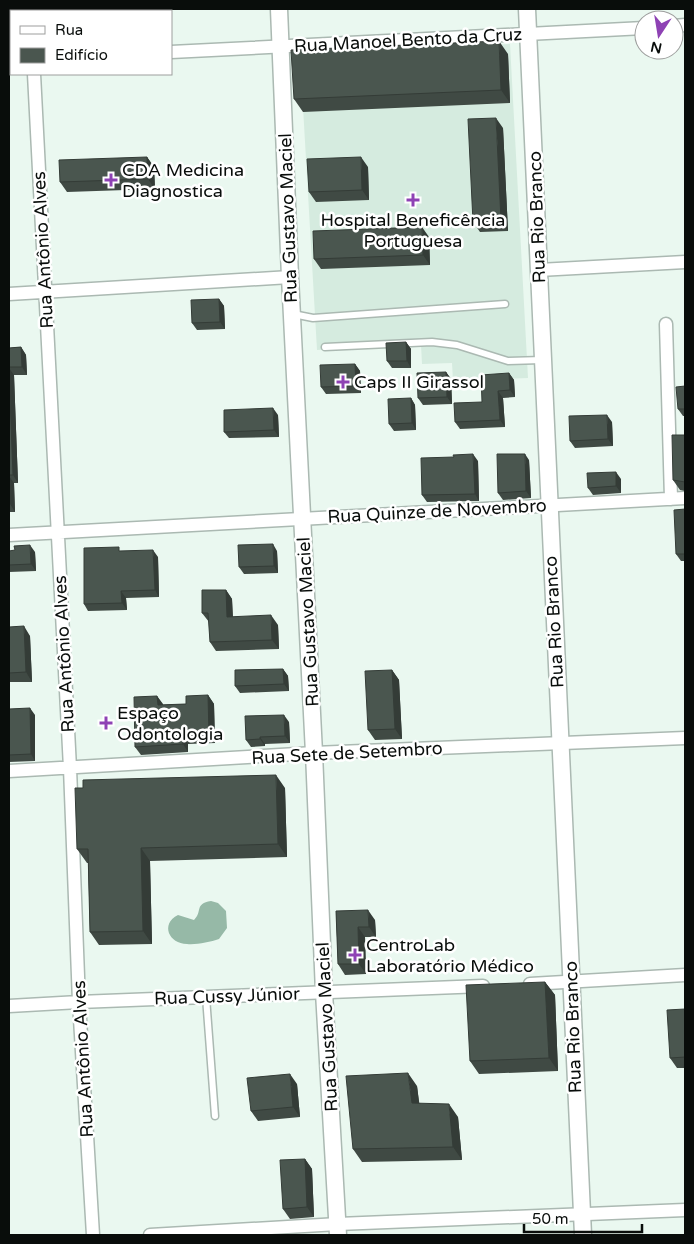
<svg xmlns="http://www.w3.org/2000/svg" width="694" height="1244" font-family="'Varela Round',sans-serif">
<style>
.built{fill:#d5ebdf}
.water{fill:#96b9a7}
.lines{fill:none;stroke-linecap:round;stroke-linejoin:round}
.service-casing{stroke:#abb9b2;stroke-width:9}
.minor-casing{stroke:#abb9b2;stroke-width:15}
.tertiary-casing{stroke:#abb9b2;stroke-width:19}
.service{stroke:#fff;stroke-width:6}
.minor{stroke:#fff;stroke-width:12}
.tertiary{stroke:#fff;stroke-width:16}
.wall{fill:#404a44}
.shaded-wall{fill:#343c37}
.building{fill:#4a564f;stroke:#343c37}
.poi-dot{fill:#8e42b4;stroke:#fff;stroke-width:2}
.labels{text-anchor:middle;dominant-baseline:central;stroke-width:5;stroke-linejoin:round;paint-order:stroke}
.street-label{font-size:18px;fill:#090d0b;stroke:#fff}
.poi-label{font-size:18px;fill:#090d0b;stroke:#fff;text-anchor:start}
</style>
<rect width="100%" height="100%" fill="#eaf8f0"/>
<path class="built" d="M510,44l18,334 -75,3 -1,-18 -30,1 -1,-19 -104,5 -17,-295z"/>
<path class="water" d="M211,901l7,2 8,8 1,17 -8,11c-9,3 -23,6 -32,5 -18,0 -27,-20 -9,-29l16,5c9,-9 0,-16 17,-19z"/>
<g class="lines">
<defs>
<path id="service" d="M293,314l20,4 192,-14
M325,347l107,-5 25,3 51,16 34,-1
M206,997l9,119"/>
<path id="minor" d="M31,9v2
M674,26l11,-1
M171,52l473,-24
M9,59l2,-1
M34,74l36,694 9,234 14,233
M539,270l146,-8
M9,294l281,-17
M666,324l5,175
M9,535l676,-37
M9,771l305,-18 371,-15
M530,984l155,-9
M9,1006l70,-4 404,-16
M150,1235l188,-11 347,-14"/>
<path id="tertiary" d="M279,9l11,268 24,476 10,239 14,243
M527,9l56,1226"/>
</defs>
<use href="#service" class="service-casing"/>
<use href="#minor" class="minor-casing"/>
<use href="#tertiary" class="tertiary-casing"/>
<use href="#service" class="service"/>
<use href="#minor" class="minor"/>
<use href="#tertiary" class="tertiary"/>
</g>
<path class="wall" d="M508,54l2,49 -207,9 -9,-13z
M503,128l5,103 -28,1 -7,-10z
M147,157l7,10 1,22 -88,3 -7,-10z
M368,167l1,33 -53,2 -7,-10z
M429,237l1,28 -109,4 -7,-10z
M219,299l5,7 1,23 -28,1 -5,-7z
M406,342l5,7v19h-19l-5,-7z
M21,347l5,8 1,20h-13l4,108h-4l1,29h-6v-164z
M355,364l5,7 1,22 -35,1 -5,-7z
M446,372l5,7 1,25 -29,1 -5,-7z
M509,373l5,7 1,17 -12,1 2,29 -45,2 -5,-7 27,-20z
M685,386v30h-2l-5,-7z
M411,398l4,7 1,25 -22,1 -5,-7z
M278,415l1,22 -50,1 -5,-6z
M612,422l1,24 -38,2 -5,-7z
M685,435v56l-5,-1 -7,-10z
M529,460l2,38 -28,2 -5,-7z
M478,461l1,40 -52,1 -5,-7z
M621,479v14l-28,2 -5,-7z
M685,509v52h-4l-5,-7z
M9,551l26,1 1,19 -27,1v10z
M122,551l36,6 1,40 -33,1 1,12 -39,1 -4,-7z
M277,551l1,22 -34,1 -5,-7z
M226,590l6,9 1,18 45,8 1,24 -63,2 -6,-9 -1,-20 -7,-9z
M9,627l21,9 2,46h-23z
M283,669l5,7 1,15 -49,2 -5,-7z
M392,670l7,10 3,59 -27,1 -7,-10z
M208,695l6,9 1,39 -27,1v8l-47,3 -6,-8 22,-51 6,9 23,-1z
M9,709l26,6v46l-26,1z
M289,722l1,21 -25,1v2l-14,1 -5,-7z
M285,788l2,69 -137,4 2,83 -53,1 -9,-13 -2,-69h-1l-10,-14z
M336,911l39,9 1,17h-11l1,37 -21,1 -7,-11z
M545,982l10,13 3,76 -79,3 -9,-13z
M685,1009v59h-8l-7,-10z
M297,1084l3,33 -42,4 -7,-10z
M417,1086l2,17 39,14 4,43 -100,2 -9,-13z
M305,1159l7,10 2,48 -24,2 -7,-10z"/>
<path class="shaded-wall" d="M499,41l9,13 2,49 -9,-13z
M496,118l7,10 5,103 -7,-11z
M147,157l7,10 1,22 -7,-10z
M361,157l7,10 1,33 -7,-10z
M422,227l7,10 1,28 -7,-10z
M219,299l5,7 1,23 -5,-7z
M406,342l5,7v19l-4,-7z
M21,347l5,8 1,20 -5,-8z
M355,364l5,7 1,22 -5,-7z
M9,368l5,7 4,108 -5,-8z
M446,372l5,7 1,25 -5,-7z
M509,373l5,7 1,17 -5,-7z
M498,391l5,7 2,29 -5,-7z
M411,398l4,7 1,25 -4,-7z
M273,408l5,7 1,22 -5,-7z
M607,415l5,7 1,24 -5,-7z
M473,454l5,7 1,40 -4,-7z
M525,454l4,6 2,38 -5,-7z
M616,472l5,7v14l-5,-7z
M9,476l5,7 1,29 -5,-8z
M273,544l4,7 1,22 -4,-7z
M30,545l5,7 1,19 -5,-7z
M153,550l5,7 1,40 -4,-7z
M226,590l6,9 1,27 -6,-9z
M121,591l5,7 1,12 -5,-7z
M271,615l7,10 1,24 -7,-9z
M24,626l6,10 2,46 -6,-10z
M283,669l5,7 1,15 -5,-7z
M392,670l7,10 3,59 -7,-10z
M208,695l6,9 1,39 -6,-8z
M157,696l6,8 1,9 -6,-8z
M30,708l5,7v46l-4,-7z
M284,715l5,7 1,21 -5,-7z
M182,735l6,9v8l-5,-8z
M260,737l5,7v2l-5,-7z
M276,775l9,13 2,69 -9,-13z
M141,848l9,13 2,83 -9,-13z
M368,910l7,10 1,17 -7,-10z
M358,927l7,10 1,37 -7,-10z
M545,982l10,13 3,76 -9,-13z
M408,1073l9,13 4,30 -9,-13z
M290,1074l7,10 3,33 -7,-10z
M449,1104l9,13 4,43 -9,-13z
M305,1159l7,10 2,48 -7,-10z"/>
<path class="building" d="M499,41l2,49 -207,9 -3,-49z
M496,118l5,102 -28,2 -5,-103z
M147,157l1,22 -88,3 -1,-22z
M361,157l1,33 -53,2 -2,-33z
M422,227l1,28 -109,4 -1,-28z
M219,299l1,23 -28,1 -1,-23z
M406,342l1,19h-20l-1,-18z
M21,347l1,20h-13v-19z
M355,364l1,22 -35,1 -1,-22z
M446,372l1,25 -29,1 -1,-25z
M9,373l4,102h-4z
M509,373l1,17 -12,1 2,29 -45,2 -1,-19 28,-1 -1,-27z
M685,386v23h-7l-2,-22z
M411,398l1,25 -23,1 -1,-25z
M273,408l1,22 -50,2v-22z
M607,415l1,24 -38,2 -1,-25z
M672,435h13v47l-12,-2z
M473,454l2,40 -53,1 -1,-37 33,-1 -1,-2z
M497,454h28l1,37 -28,2z
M616,472v14l-28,2 -1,-15z
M685,509v45h-9l-2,-44z
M273,544l1,22 -35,1 -1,-22z
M30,545l1,19 -22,1v-14l6,-1 -1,-4z
M119,547v4l34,-1 2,40 -34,1 1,12 -38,1v-56z
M202,590h24l1,27 44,-2 1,25 -62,2 -2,-29h-6z
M24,626l2,46 -17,1v-46z
M283,669l1,15 -49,2v-16z
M392,670l3,59 -27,1 -3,-59z
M208,695l1,40h-27l1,9 -48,3 -1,-50 23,-1 1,9 28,-1v-8z
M30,708l1,46 -22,1v-46z
M284,715l1,21 -25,1v2l-14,1 -1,-24z
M276,775l2,69 -137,4 2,83 -53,1 -2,-83h-11l-2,-61h8v-8z
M368,910l1,17h-11l1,37h-21l-2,-53z
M545,982l4,76 -79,3 -4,-76z
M685,1009v48l-15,1 -3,-48z
M408,1073l4,30 37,1 4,43 -100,2 -7,-73z
M290,1074l3,33 -42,4 -4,-33z
M305,1159l2,48 -24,2 -3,-49z"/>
<g class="poi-dot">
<path d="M108.5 172.5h5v5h5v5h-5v5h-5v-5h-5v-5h5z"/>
<path d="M410.5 192.5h5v5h5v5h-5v5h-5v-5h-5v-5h5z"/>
<path d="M340.5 374.5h5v5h5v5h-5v5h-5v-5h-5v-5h5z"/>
<path d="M103.5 715.5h5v5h5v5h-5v5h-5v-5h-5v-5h5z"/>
<path d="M352.5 947.5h5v5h5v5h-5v5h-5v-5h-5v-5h5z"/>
</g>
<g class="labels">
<g class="street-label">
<text transform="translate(408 40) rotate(-3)">Rua Manoel Bento da Cruz</text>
<text transform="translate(537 217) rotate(-92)">Rua Rio Branco</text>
<text transform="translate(288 218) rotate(-92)">Rua Gustavo Maciel</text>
<text transform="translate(43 250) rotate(-93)">Rua Antônio Alves</text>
<text transform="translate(437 511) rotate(-3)">Rua Quinze de Novembro</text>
<text transform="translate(308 622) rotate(-93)">Rua Gustavo Maciel</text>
<text transform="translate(554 622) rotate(-93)">Rua Rio Branco</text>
<text transform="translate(64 654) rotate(-93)">Rua Antônio Alves</text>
<text transform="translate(347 753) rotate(-3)">Rua Sete de Setembro</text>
<text transform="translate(227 996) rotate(-2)">Rua Cussy Júnior</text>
<text transform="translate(327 1027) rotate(-93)">Rua Gustavo Maciel</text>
<text transform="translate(573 1027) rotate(-92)">Rua Rio Branco</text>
<text transform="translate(83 1059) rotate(-93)">Rua Antônio Alves</text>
</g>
<g class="poi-label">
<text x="122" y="170">CDA Medicina<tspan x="122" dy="21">Diagnostica</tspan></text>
<text x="413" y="220" text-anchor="middle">Hospital Beneficência<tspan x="413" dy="21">Portuguesa</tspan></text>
<text x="354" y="382">Caps II Girassol</text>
<text x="117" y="713">Espaço<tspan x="117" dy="21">Odontologia</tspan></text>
<text x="366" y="945">CentroLab<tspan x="366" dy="21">Laboratório Médico</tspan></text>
</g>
</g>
<rect width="694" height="1244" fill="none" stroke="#090d0b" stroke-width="20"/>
<rect x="10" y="10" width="162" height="65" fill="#ffffff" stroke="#9d9e9d"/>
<rect x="20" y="26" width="25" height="8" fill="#ffffff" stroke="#9d9e9d"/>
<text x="55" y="35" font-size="15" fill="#090d0b">Rua</text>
<rect x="20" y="48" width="25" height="15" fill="#4a564f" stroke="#9d9e9d"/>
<text x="55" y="60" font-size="15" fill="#090d0b">Edifício</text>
<g transform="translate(659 35) rotate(192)"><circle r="24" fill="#ffffff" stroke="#9d9e9d"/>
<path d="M0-4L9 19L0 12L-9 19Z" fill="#8e42b4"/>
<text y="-8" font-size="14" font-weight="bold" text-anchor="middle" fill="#090d0b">N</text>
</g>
<path d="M524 1224v8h118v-8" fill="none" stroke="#090d0b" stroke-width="2.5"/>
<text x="532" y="1224" font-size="15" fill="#090d0b" stroke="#ffffff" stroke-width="4" paint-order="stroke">50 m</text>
</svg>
